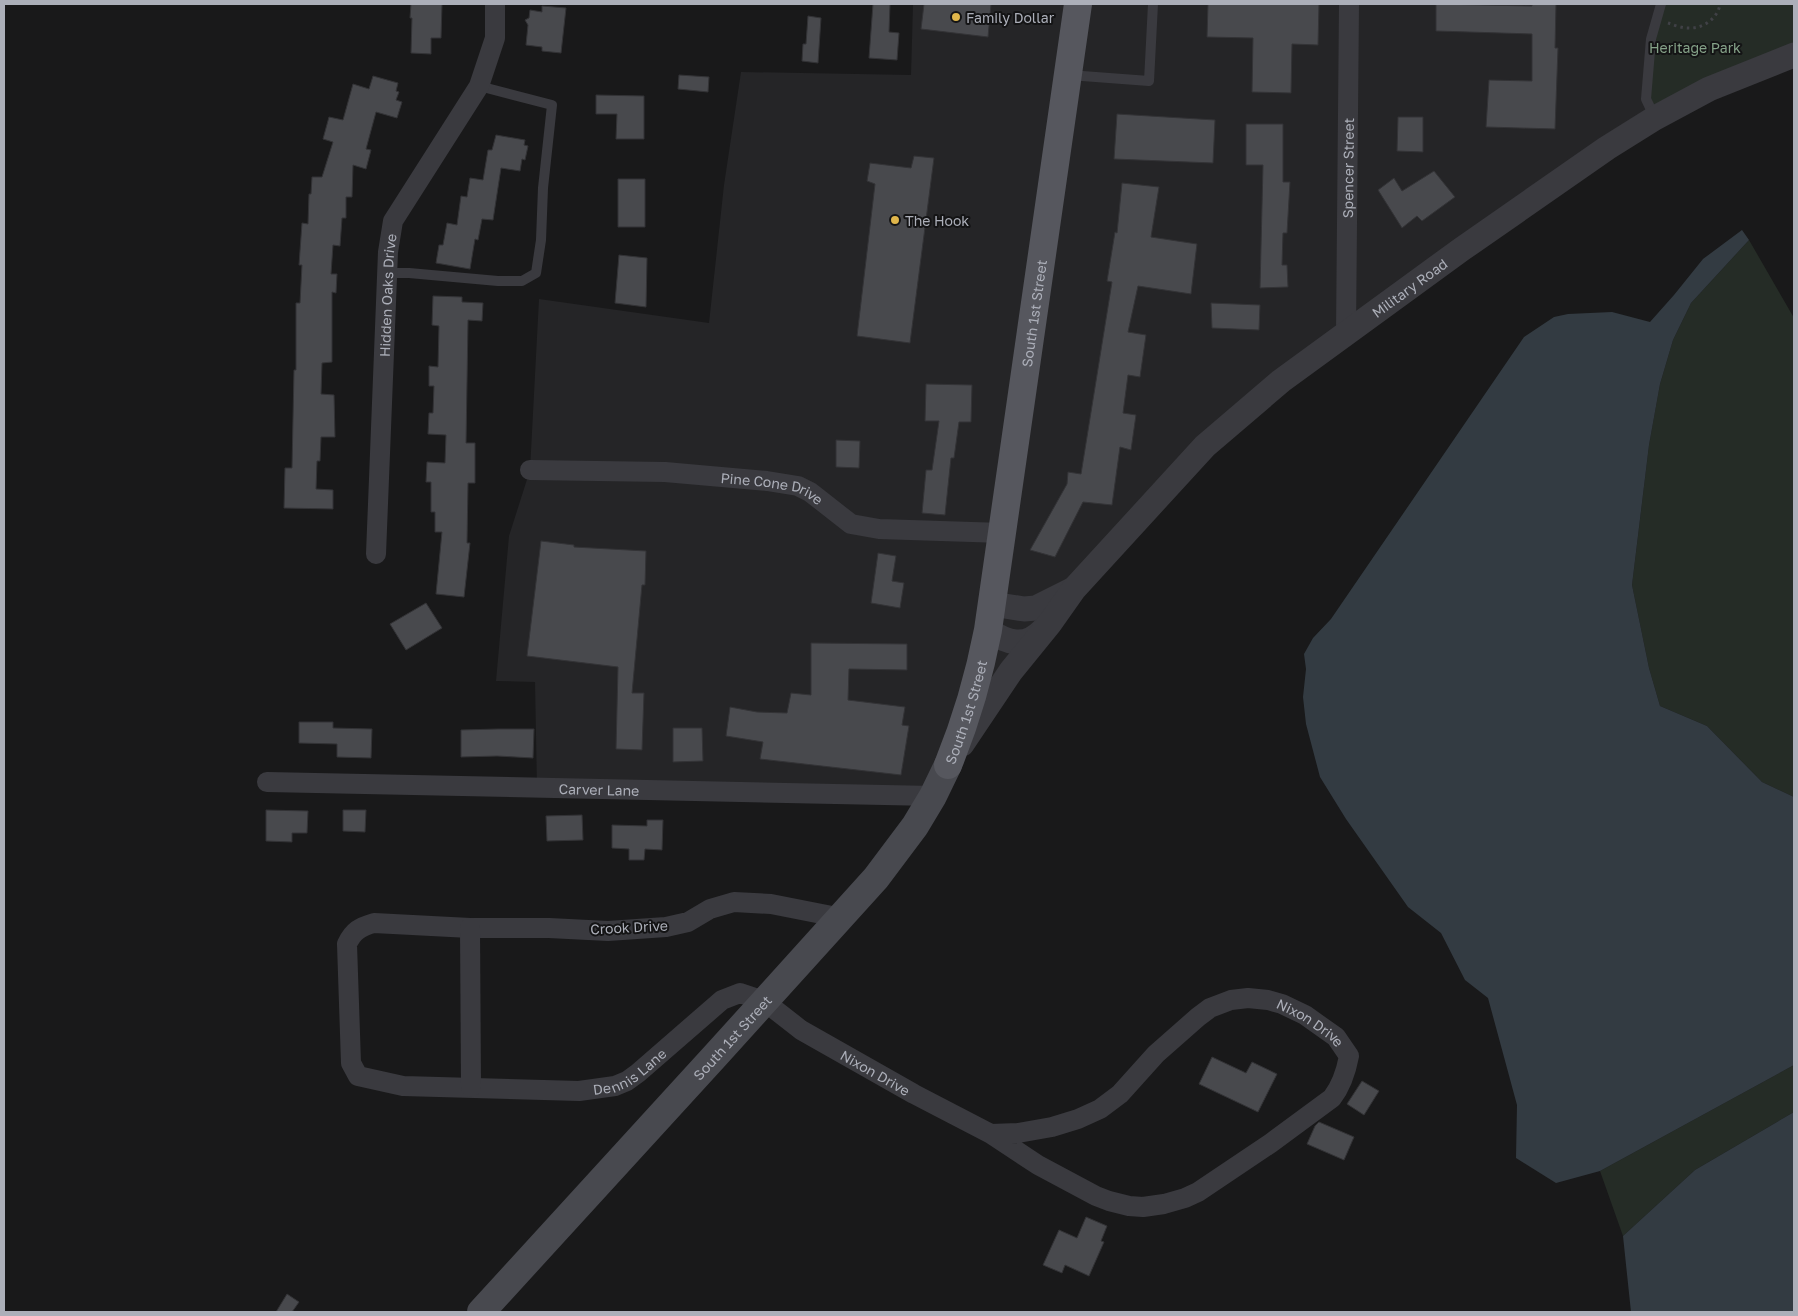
<svg xmlns="http://www.w3.org/2000/svg" width="1798" height="1316" font-family="'Golos Text',sans-serif">
<style>
.built{fill:#252527}
.green{fill:#252c26}
.water{fill:#333b42}
.building{fill:#48494d;stroke:#333336}
.lines{fill:none;stroke-linecap:round;stroke-linejoin:round}
.path{stroke:#404146;stroke-width:3;stroke-dasharray:2.5 4;stroke-linecap:butt}
.service{stroke:#3a3a3f;stroke-width:10}
.minor{stroke:#3a3a3f;stroke-width:20}
.tertiary{stroke:#3a3a3f;stroke-width:25}
.secondary{stroke:#48494f;stroke-width:28}
.primary{stroke:#56575e;stroke-width:28}
.poi-dot{fill:#e0b64b;stroke:#141415;stroke-width:2}
.labels{text-anchor:middle;dominant-baseline:central;stroke-width:4;stroke-linejoin:round;paint-order:stroke}
.poi-label{font-size:14px;fill:#acafb9;stroke:#141415;text-anchor:start}
.park-label{font-size:14px;fill:#85a288;stroke:#141415}
.street-label{font-size:14px;fill:#acafb9;stroke:#141415}
</style>
<rect width="100%" height="100%" fill="#19191a"/>
<path class="built" d="M913,4h748l-6,114 -309,215 -204,182 -209,281 -396,-8 -2,-106 -39,-1 13,-145 21,-66 9,-171 170,24 15,-138 17,-113 170,3z"/>
<path class="green" d="M1661,4h133v51l-139,63 -9,-19z
M1749,240l45,78v119l-1,2 1,1v357l-32,-15 -55,-56 -47,-20 -11,-38 -17,-83 17,-140 11,-61 13,-44 18,-37z
M1794,1065v47l-99,58 -72,66 -23,-65z"/>
<path class="water" d="M1742,230l7,10 -58,63 -18,37 -13,44 -11,61 -17,140 17,83 11,38 47,20 55,56 32,15v268l-194,106 -44,12 -40,-25 1,-53 -29,-107 -23,-18 -24,-47 -33,-26 -62,-88 -26,-42 -14,-53 -3,-27 3,-28 -2,-15 9,-16 18,-19 193,-282 30,-20 14,-3 44,-2 38,10 24,-27 29,-36z
M1794,1112v200h-163l-8,-76 72,-66z"/>
<path class="building" d="M411,4h31l-1,34h-10v16l-20,-1 1,-35h-2z
M873,4h17l-1,28 10,1 -2,27 -28,-2z
M924,4h67l-3,33 -67,-8z
M1208,4h111l-1,41 -26,-1 -1,49 -39,-1 1,-54 -46,-1z
M1436,4l96,2v-2h24l-1,44h3l-3,81 -69,-2 3,-47 43,1v-47l-96,-3z
M542,6l24,2 -5,45 -19,-2v-4l-16,-2 2,-20 -3,-5 4,-2 1,-8 12,2z
M808,16l13,2 -3,45 -16,-2 1,-17h3z
M679,75l30,2 -1,15 -30,-3z
M373,76l25,7 -2,8 3,1 -3,8 6,2 -5,16 -21,-6 -10,37 5,1 -5,19 -13,-4 -1,32h-6v21h-4l-2,28 -7,-1 -2,29h6l-1,19 -4,-1v70l-10,1 -1,31 13,1 1,42h-14l-1,24h-3l-1,28 17,1v19l-49,-1 1,-40h7l2,-98h2v-67h4l2,-38h-3l3,-42 6,1 1,-30h2l1,-17h10l11,-35 -10,-3 6,-22 14,3 10,-36 16,5z
M596,95l48,1v43h-28l1,-25h-21z
M1117,114l98,6 -2,43 -99,-4z
M1398,117h25v35l-26,-1z
M1246,124h37v58h7l-3,51h-4l-1,32h5l1,22 -28,1 3,-123h-17z
M496,135l29,5 -1,5 4,1 -3,14 -3,-1 -2,12 -19,-3 -8,52 -11,-1 -4,21 -3,-1 -5,30 -34,-6 3,-18h4l4,-22 10,2 4,-29 6,1 3,-19 13,2 5,-30h4z
M914,156l20,2 -24,185 -53,-7 18,-152 -8,-3 3,-18 41,5z
M1434,171l21,26 -33,24 -5,-5 -15,12 -24,-38 16,-12 8,13z
M618,179h27v48h-27z
M1122,183l37,4 -8,50 46,7 -6,50 -53,-8 -10,46 18,3 -6,42 -12,-2 -5,38 13,2 -5,35 -11,-3 -8,58 -29,-3 -28,55 -25,-7 37,-66 1,-12 13,2 31,-192 -5,-1 8,-49 2,1z
M619,255l28,3 -1,49 -31,-4z
M433,296l29,1v5l21,1 -1,18 -14,-1 -2,123h9v40h-7l-1,60h3l-6,54 -28,-3 6,-62h-7v-20h-4v-30h-5l1,-20 18,1 1,-28 -18,-1 1,-21h4l1,-27h-5v-20l9,1 1,-41 -7,-1z
M1211,303l49,2 -1,25 -47,-2z
M926,384l46,1 -1,37h-12l-5,36h-3l-6,57 -23,-2 4,-43h6l7,-49h-14z
M836,440l24,1 -1,27 -23,-1z
M541,541l33,4v2l72,4 -1,34h-3l-10,108h12l-2,57 -26,-1 2,-82 -91,-11z
M878,553l18,3 -4,25 12,2 -4,25 -29,-5z
M426,603l16,25 -36,22 -16,-26z
M811,643l96,1v26l-58,-1 -1,31 57,7 -3,18 7,1 -8,49 -141,-16 3,-17 -37,-6 4,-29 27,5 30,1 4,-20 20,2z
M299,722h34v6l39,1 -1,29 -34,-1v-13l-38,-1z
M673,728h29l1,33 -30,1z
M498,729h36l-1,29 -36,-2 -36,1v-27z
M266,810l42,1 -1,22h-15v9l-26,-1z
M343,810h23l-1,22 -22,-1z
M582,815l1,25 -36,1 -1,-25z
M647,820h16l-1,30 -17,-1 -1,11h-15v-11l-17,-1v-23l35,1z
M1212,1057l34,16 6,-11 25,12 -19,38 -59,-28z
M1362,1081l17,10 -15,24 -17,-11z
M1319,1122l35,15 -10,23 -37,-16 8,-18z
M1086,1217l21,9 -6,15 3,1 -15,34 -24,-11 -3,8 -19,-8 16,-35 18,8z
M287,1294l12,8 -7,10h-16z"/>
<g class="lines">
<path class="path" d="M1668,23c6,2 13,5 20,5 14,1 30,-9 32,-24"/>
<path class="service" d="M1069,75l80,6 4,-77
M1655,118l-9,-19 5,-60 10,-35
M387,273h22l89,8h24l14,-8 5,-33 2,-52 9,-83 -73,-19"/>
<g class="minor">
<path id="s1" d="M1346,333l3,-329"/>
<path id="s2" d="M530,470l135,2 102,9 31,5 12,6 41,32 28,5 124,4"/>
<path id="s3" d="M376,554l12,-302 5,-31 86,-135 16,-48v-34"/>
<path id="s4" d="M267,782l666,14"/>
<path id="s5" d="M842,918l-71,-14 -37,-2 -24,7 -22,13 -22,5 -58,4 -59,-3h-79l-96,-5c-14,4 -21,8 -27,21l4,119 7,13 45,10 176,5 36,-5 12,-5 11,-8 84,-73 18,-7 24,8 37,29 113,64 77,40 27,-1 34,-6 26,-8 22,-10 20,-15 36,-40 42,-37 12,-9 21,-8 17,-2 20,2 14,4 23,11 31,22 13,19c-3,16 -7,29 -17,42l-61,45 -73,49 -13,6 -21,6 -21,3 -14,-1 -20,-5 -13,-5 -58,-31 -47,-31"/>
<path d="M470,928l1,159"/>
</g>
<g class="tertiary">
<path d="M992,604l32,5 12,-1 36,-18"/>
<path d="M988,630c19,13 37,19 55,0"/>
<path id="s6" d="M962,744l49,-73 39,-48 24,-34 131,-143 76,-65 181,-132 145,-101 48,-30 54,-29 85,-34"/>
</g>
<path class="secondary" id="s7" d="M481,1312l234,-256 161,-178 39,-52 18,-30 15,-31"/>
<path class="primary" id="s8" d="M948,765c18,-44 31,-88 40,-135l90,-626"/>
</g>
<g class="poi-dot">
<circle cx="956" cy="17" r="5"/>
<circle cx="895" cy="220" r="5"/>
</g>
<g class="labels">
<g class="poi-label">
<text x="966" y="17">Family Dollar</text>
<text x="905" y="220">The Hook</text>
</g>
<g class="park-label">
<text x="1695" y="47">Heritage Park</text>
</g>
<g class="street-label">
<text stroke="none"><textPath href="#s1" startOffset="165">Spencer Street</textPath></text>
<text stroke="none"><textPath href="#s6" startOffset="644">Military Road</textPath></text>
<text stroke="none"><textPath href="#s3" startOffset="259">Hidden Oaks Drive</textPath></text>
<text stroke="none"><textPath href="#s8" startOffset="461">South 1st Street</textPath></text>
<text stroke="none"><textPath href="#s2" startOffset="244">Pine Cone Drive</textPath></text>
<text stroke="none"><textPath href="#s8" startOffset="56">South 1st Street</textPath></text>
<text stroke="none"><textPath href="#s4" startOffset="332">Carver Lane</textPath></text>
<text transform="translate(629 927) rotate(-3)">Crook Drive</text>
<text stroke="none"><textPath href="#s5" startOffset="1720">Nixon Drive</textPath></text>
<text stroke="none"><textPath href="#s7" startOffset="372">South 1st Street</textPath></text>
<text stroke="none"><textPath href="#s5" startOffset="922">Dennis Lane</textPath></text>
<text stroke="none"><textPath href="#s5" startOffset="1218">Nixon Drive</textPath></text>
</g>
</g>
<rect width="1798" height="1316" fill="none" stroke="#acafb9" stroke-width="10"/>
</svg>
